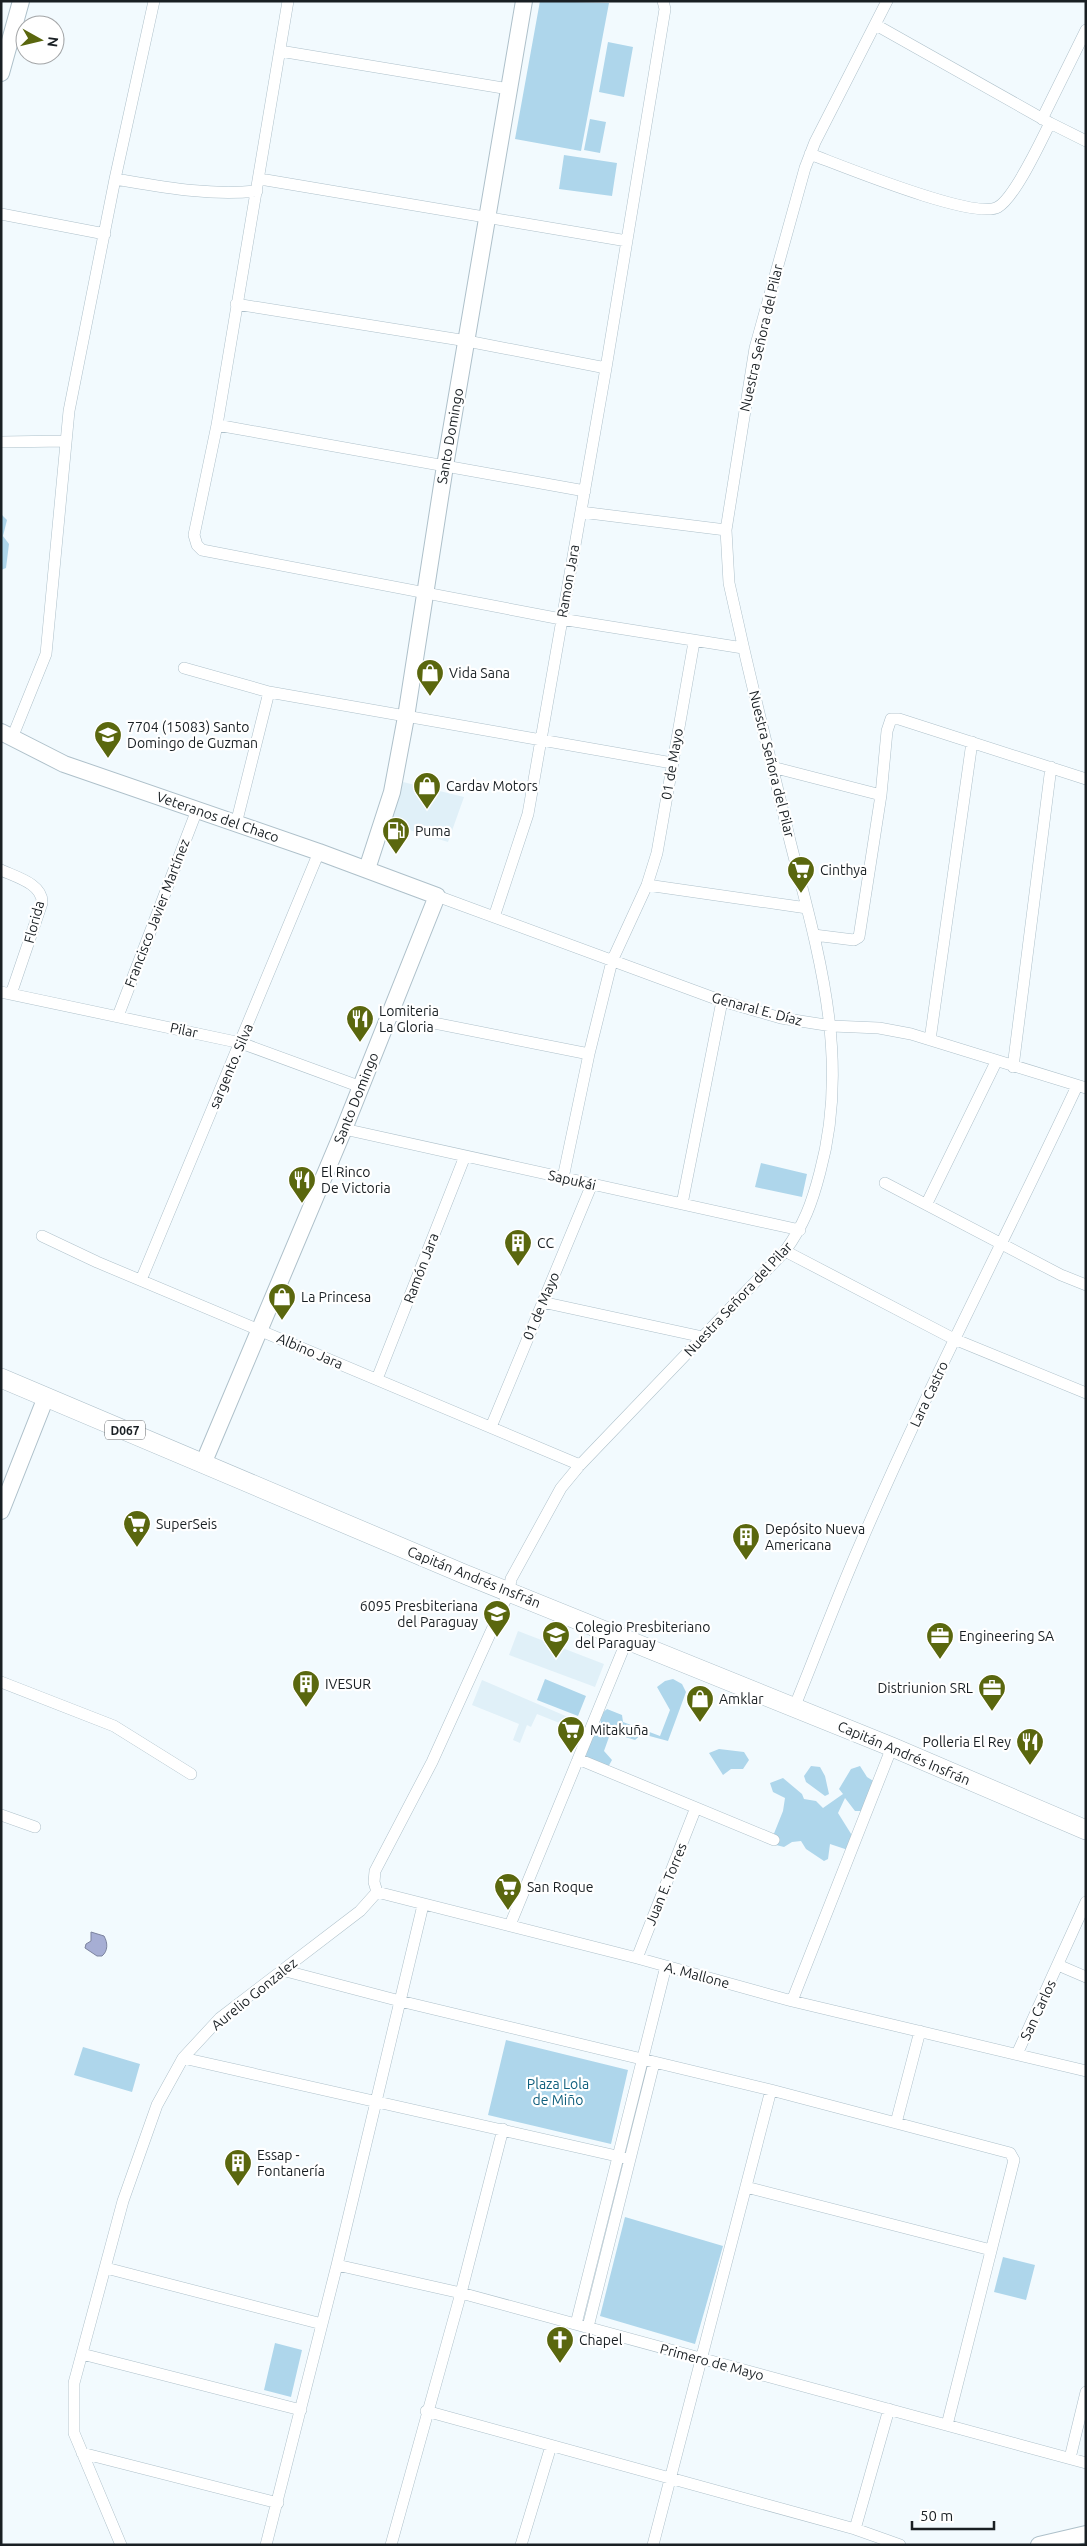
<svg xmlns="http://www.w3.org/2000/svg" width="1087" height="2546" font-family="Ubuntu,sans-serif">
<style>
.built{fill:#e0f0f8}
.green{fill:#aed6eb}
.water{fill:#a6aed4;stroke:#7c839f}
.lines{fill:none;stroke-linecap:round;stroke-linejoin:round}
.street-casing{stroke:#aec0ca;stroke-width:12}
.secondary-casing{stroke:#aec0ca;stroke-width:18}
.primary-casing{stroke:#aec0ca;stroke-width:20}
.street{stroke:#fff;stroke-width:11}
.secondary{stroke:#fff;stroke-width:16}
.primary{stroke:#fff;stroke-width:19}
.labels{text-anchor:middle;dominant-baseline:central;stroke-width:4.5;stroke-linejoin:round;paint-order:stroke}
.shield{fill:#fff;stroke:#5e6265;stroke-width:1}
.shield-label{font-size:12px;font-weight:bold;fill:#191f23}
.street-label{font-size:14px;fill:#191f23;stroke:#fff}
.poi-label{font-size:14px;fill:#191f23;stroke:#fff;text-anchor:start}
.park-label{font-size:14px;fill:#0f5f7d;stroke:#fff}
</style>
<rect width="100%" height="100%" fill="#f2fafe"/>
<path class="built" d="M403,782l61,15 -16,45 -58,-18z
M518,1631l86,33 -9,23 -86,-32z
M482,1680l93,40 -3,8 -35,-14 -6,13 -4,-2 -7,18 -7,-3 6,-16 -47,-19z"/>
<path class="green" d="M540,1l69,2 -28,148 -66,-12z
M608,42l25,5 -9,50 -25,-5z
M590,119l16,3 -6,31 -16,-3z
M564,155l53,8 -5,33 -53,-7z
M1,514l6,6 -4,16 6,8 -3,24 -5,2z
M761,1163l46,11 -5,23 -47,-10z
M545,1679l41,17 -8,20 -41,-16z
M673,1679l9,5 4,8 -18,49 -26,-7 -7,6 -13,-4 -21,-11 -1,-10 7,-6 15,6 1,7 37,14 10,-26 -13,-23 8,-6z
M599,1726l4,2v7l6,2 -5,14 8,9 -5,9 -21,-12 2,-19z
M719,1749l25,3 5,8 -6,9h-12l-8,6 -14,-22z
M811,1766l9,1 5,9 4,18 -4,2 -19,-14 -2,-6z
M860,1766l7,11 11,7 -14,27h-9l-10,-13 -7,15 15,24 -5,13 -18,-6 -2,15 -4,2 -18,-12 -5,-8 -9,1 -8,5 -8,-2 -3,-9 10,-25 2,-13 -12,-6 -3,-9 13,-5 19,16 2,5 12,2 7,7 20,-14 -4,-5 12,-20z
M506,2040l122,30 -17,74 -123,-29z
M83,2047l57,17 -8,28 -58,-17z
M625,2217l98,29 -28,98 -95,-28z
M1003,2257l32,8 -9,35 -32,-8z
M275,2343l27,7 -11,47 -27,-7z"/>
<path class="water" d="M91,1932l13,4c4,7 4,15 -2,20h-5l-12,-8 1,-4 5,-3z"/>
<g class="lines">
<defs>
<path id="street" d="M288,1l-71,424 -23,110 3,10 5,5 359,69 182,29
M876,25l174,98 36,18
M280,51l229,38
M1042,119l44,-89
M810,154c30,11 165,67 188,53 17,-10 42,-64 52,-84
M115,179c48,8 93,17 142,12
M260,179l367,62
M1,214l104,20
M236,304l231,37 139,27
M217,425l368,66
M1,442l64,-1
M581,512l145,18
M184,668l85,24 403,71
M12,738l34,-84 23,-243 46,-232 39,-178
M772,767l109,28
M236,824l33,-132
M1,870c15,7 42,14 41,33l-31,91
M647,885l160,23
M437,896l285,105 59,17 51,8 47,2 32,6 175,54
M494,917l34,-103 78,-446 59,-359 -2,-8
M814,935l40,5 5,-3 22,-142 6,-64 4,-12h8l187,60
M1,992l240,51 120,44
M389,1014l200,40
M118,1016l79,-206
M930,1040l42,-298
M1013,1067l38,-300
M344,1129l456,101
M563,1178l26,-124 23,-93 35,-76 10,-32 37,-211
M885,1183l176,92 25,10
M927,1203l69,-141
M682,1204l40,-203
M42,1236l55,26 483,203
M785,1251l169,88 132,54
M141,1280l178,-428
M542,1302l161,35
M377,1379l88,-223
M491,1427l101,-243
M1,1682l113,44 77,48
M794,1708c22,-54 42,-108 65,-161 67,-157 146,-307 218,-461
M578,1759l196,81
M1,1815l34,12
M377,1892l260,66 155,43 294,70
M510,1925l117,-285
M637,1958l58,-148
M1058,1965l28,12
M282,1970l118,31 371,89 239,63 4,7 -67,265
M792,2001l100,-254
M1017,2054l69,-152
M183,2058l447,101
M896,2123l24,-92
M746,2187l245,63
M337,2265l124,28 625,170
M106,2268l216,56
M576,2324l90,-358
M588,2327l66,-264
M82,2354l219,56
M426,2411l429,118 45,16
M82,2453l196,50
M1070,2458l16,-66
M855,2529l34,-120
M121,2545l-47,-112v-50l49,-182 34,-96 26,-47 37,-40 140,-107 17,-19 -3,-10 1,-11 57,-109 77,-170 2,-13 50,-91 19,-23 205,-214c19,-26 27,-48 35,-79 31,-114 -2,-221 -30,-331 -17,-73 -36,-145 -52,-218l-9,-40 -3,-53 29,-182 50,-180 10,-26 72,-141
M266,2545l71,-280 86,-360
M391,2545l70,-252 42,-164
M521,2545l30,-99
M653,2545l118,-455"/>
<path id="secondary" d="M1,73l20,-72
M1,732l63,32 255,88 118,44 -93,233 -141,335
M367,869l25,-77 14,-75 39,-251 79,-465
M1,1511l45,-114
M1039,2545l47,-11"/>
<path id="primary" d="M1,1378l463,196 428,173 194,83"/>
</defs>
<use href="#street" class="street-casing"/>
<use href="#secondary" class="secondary-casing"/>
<use href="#primary" class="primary-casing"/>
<use href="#street" class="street"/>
<use href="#secondary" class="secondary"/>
<use href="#primary" class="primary"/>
</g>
<defs>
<symbol id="shop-pin" viewBox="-11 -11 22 30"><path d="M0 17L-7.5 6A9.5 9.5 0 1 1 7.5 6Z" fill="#5a670e" stroke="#fff"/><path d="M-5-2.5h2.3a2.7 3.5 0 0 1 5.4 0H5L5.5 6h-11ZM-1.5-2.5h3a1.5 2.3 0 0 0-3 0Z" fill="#fff"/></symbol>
<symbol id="school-pin" viewBox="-11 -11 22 30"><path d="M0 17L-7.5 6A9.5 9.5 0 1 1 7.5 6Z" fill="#5a670e" stroke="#fff"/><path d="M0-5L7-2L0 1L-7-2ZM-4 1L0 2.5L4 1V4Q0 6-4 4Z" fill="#fff"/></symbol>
<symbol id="fuel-pin" viewBox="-11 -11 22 30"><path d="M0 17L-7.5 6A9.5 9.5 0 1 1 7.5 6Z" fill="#5a670e" stroke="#fff"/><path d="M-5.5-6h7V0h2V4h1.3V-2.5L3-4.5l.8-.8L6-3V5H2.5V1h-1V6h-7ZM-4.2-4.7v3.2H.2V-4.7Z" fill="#fff"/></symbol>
<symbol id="supermarket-pin" viewBox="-11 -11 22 30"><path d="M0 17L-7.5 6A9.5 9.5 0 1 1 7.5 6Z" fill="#5a670e" stroke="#fff"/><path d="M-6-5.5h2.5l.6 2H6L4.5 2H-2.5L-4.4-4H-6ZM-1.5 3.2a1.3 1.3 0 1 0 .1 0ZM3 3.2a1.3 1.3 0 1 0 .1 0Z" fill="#fff"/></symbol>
<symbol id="restaurant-pin" viewBox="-11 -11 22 30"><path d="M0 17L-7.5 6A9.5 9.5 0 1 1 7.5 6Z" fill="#5a670e" stroke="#fff"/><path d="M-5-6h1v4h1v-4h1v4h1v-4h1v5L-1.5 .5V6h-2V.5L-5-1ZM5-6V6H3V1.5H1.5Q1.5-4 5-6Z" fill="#fff"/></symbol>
<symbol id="building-pin" viewBox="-11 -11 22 30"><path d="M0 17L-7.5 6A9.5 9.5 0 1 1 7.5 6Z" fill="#5a670e" stroke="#fff"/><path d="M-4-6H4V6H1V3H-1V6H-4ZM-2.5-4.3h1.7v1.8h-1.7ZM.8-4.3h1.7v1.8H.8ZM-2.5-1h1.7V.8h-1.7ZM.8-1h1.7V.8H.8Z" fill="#fff"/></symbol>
<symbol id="office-pin" viewBox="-11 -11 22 30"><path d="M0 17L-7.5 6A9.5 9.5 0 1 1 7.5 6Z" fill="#5a670e" stroke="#fff"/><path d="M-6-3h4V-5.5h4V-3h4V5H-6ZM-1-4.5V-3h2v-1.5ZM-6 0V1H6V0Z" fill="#fff"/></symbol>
<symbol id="church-pin" viewBox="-11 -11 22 30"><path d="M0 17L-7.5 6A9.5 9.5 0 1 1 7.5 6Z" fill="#5a670e" stroke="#fff"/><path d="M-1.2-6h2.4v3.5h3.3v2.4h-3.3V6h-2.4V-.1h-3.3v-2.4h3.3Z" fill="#fff"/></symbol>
</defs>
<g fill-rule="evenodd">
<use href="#shop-pin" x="414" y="657" width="32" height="43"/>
<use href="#school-pin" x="92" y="719" width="32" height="43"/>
<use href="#shop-pin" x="411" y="770" width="32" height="43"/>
<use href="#fuel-pin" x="380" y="815" width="32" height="43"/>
<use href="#supermarket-pin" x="785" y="854" width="32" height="43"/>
<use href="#restaurant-pin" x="344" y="1003" width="32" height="43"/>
<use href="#restaurant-pin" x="286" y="1164" width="32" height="43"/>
<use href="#building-pin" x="502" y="1227" width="32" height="43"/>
<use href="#shop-pin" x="266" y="1281" width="32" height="43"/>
<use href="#supermarket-pin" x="121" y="1508" width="32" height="43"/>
<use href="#building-pin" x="730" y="1521" width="32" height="43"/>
<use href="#school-pin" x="481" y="1598" width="32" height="43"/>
<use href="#school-pin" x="540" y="1619" width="32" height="43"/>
<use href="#office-pin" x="924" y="1620" width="32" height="43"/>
<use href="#building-pin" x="290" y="1668" width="32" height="43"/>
<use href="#office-pin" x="976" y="1672" width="32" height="43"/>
<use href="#shop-pin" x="684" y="1683" width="32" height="43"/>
<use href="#supermarket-pin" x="555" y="1714" width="32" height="43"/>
<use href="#restaurant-pin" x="1014" y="1726" width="32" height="43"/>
<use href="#supermarket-pin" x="492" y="1871" width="32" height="43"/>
<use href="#building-pin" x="222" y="2147" width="32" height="43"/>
<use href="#church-pin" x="544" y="2324" width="32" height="43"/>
</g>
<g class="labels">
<rect class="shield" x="105" y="1420.5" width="40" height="19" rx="4"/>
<g class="shield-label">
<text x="125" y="1430">D067</text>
</g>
<g class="street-label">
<text transform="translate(761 338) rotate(-77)">Nuestra Señora del Pilar</text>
<text transform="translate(450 436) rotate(-80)">Santo Domingo</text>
<text transform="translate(568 581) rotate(-80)">Ramon Jara</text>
<text transform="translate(672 764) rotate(-80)">01 de Mayo</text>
<text transform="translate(772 764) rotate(76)">Nuestra Señora del Pilar</text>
<text transform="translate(218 817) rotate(19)">Veteranos del Chaco</text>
<text transform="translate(157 913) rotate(-69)">Francisco Javier Martínez</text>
<text transform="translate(34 922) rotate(-75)">Florida</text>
<text transform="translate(757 1009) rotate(15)">Genaral E. Díaz</text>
<text transform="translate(184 1030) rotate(12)">Pilar</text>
<text transform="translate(231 1066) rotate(-67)">sargento. Silva</text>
<text transform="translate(356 1098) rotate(-68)">Santo Domingo</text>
<text transform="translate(572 1180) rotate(13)">Sapukái</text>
<text transform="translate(421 1268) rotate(-69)">Ramón Jara</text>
<text transform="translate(738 1299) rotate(-47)">Nuestra Señora del Pilar</text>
<text transform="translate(541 1306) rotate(-67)">01 de Mayo</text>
<text transform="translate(310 1351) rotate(23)">Albino Jara</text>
<text transform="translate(929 1394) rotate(-65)">Lara Castro</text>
<text transform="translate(474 1577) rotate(22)">Capitán Andrés Insfrán</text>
<text transform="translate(904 1753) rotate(23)">Capitán Andrés Insfrán</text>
<text transform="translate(666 1884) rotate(-68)">Juan E. Torres</text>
<text transform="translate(697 1975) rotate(15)">A. Mallone</text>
<text transform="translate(254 1994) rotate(-39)">Aurelio Gonzalez</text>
<text transform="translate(1038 2010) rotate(-65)">San Carlos</text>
<text transform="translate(712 2362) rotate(15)">Primero de Mayo</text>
</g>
<g class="poi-label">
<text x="449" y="673">Vida Sana</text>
<text x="127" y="727">7704 (15083) Santo<tspan x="127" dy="16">Domingo de Guzman</tspan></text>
<text x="446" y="786">Cardav Motors</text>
<text x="415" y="831">Puma</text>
<text x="820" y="870">Cinthya</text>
<text x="379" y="1011">Lomiteria<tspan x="379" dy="16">La Gloria</tspan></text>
<text x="321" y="1172">El Rinco<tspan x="321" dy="16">De Victoria</tspan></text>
<text x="537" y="1243">CC</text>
<text x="301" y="1297">La Princesa</text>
<text x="156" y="1524">SuperSeis</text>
<text x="765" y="1529">Depósito Nueva<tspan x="765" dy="16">Americana</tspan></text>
<text x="478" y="1606" text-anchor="end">6095 Presbiteriana<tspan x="478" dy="16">del Paraguay</tspan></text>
<text x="575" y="1627">Colegio Presbiteriano<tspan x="575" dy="16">del Paraguay</tspan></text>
<text x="959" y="1636">Engineering SA</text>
<text x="325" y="1684">IVESUR</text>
<text x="973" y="1688" text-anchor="end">Distriunion SRL</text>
<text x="719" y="1699">Amklar</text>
<text x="590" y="1730">Mitakuña</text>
<text x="1011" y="1742" text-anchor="end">Polleria El Rey</text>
<text x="527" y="1887">San Roque</text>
<text x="257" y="2155">Essap -<tspan x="257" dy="16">Fontanería</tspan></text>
<text x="579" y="2340">Chapel</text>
</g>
<g class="park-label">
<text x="558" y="2084">Plaza Lola<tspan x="558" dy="16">de Miño</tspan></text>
</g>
</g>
<rect width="1087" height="2546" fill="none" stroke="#191f23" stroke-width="5"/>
<g transform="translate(40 40) rotate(98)"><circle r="24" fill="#ffffff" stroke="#a3a5a7"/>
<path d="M0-4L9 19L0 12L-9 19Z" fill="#5a670e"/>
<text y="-8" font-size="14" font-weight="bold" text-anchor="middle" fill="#191f23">N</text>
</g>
<path d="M912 2521v8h82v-8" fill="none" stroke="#191f23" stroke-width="2.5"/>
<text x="920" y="2521" font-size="15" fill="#191f23" stroke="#ffffff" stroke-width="4" paint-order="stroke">50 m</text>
</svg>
